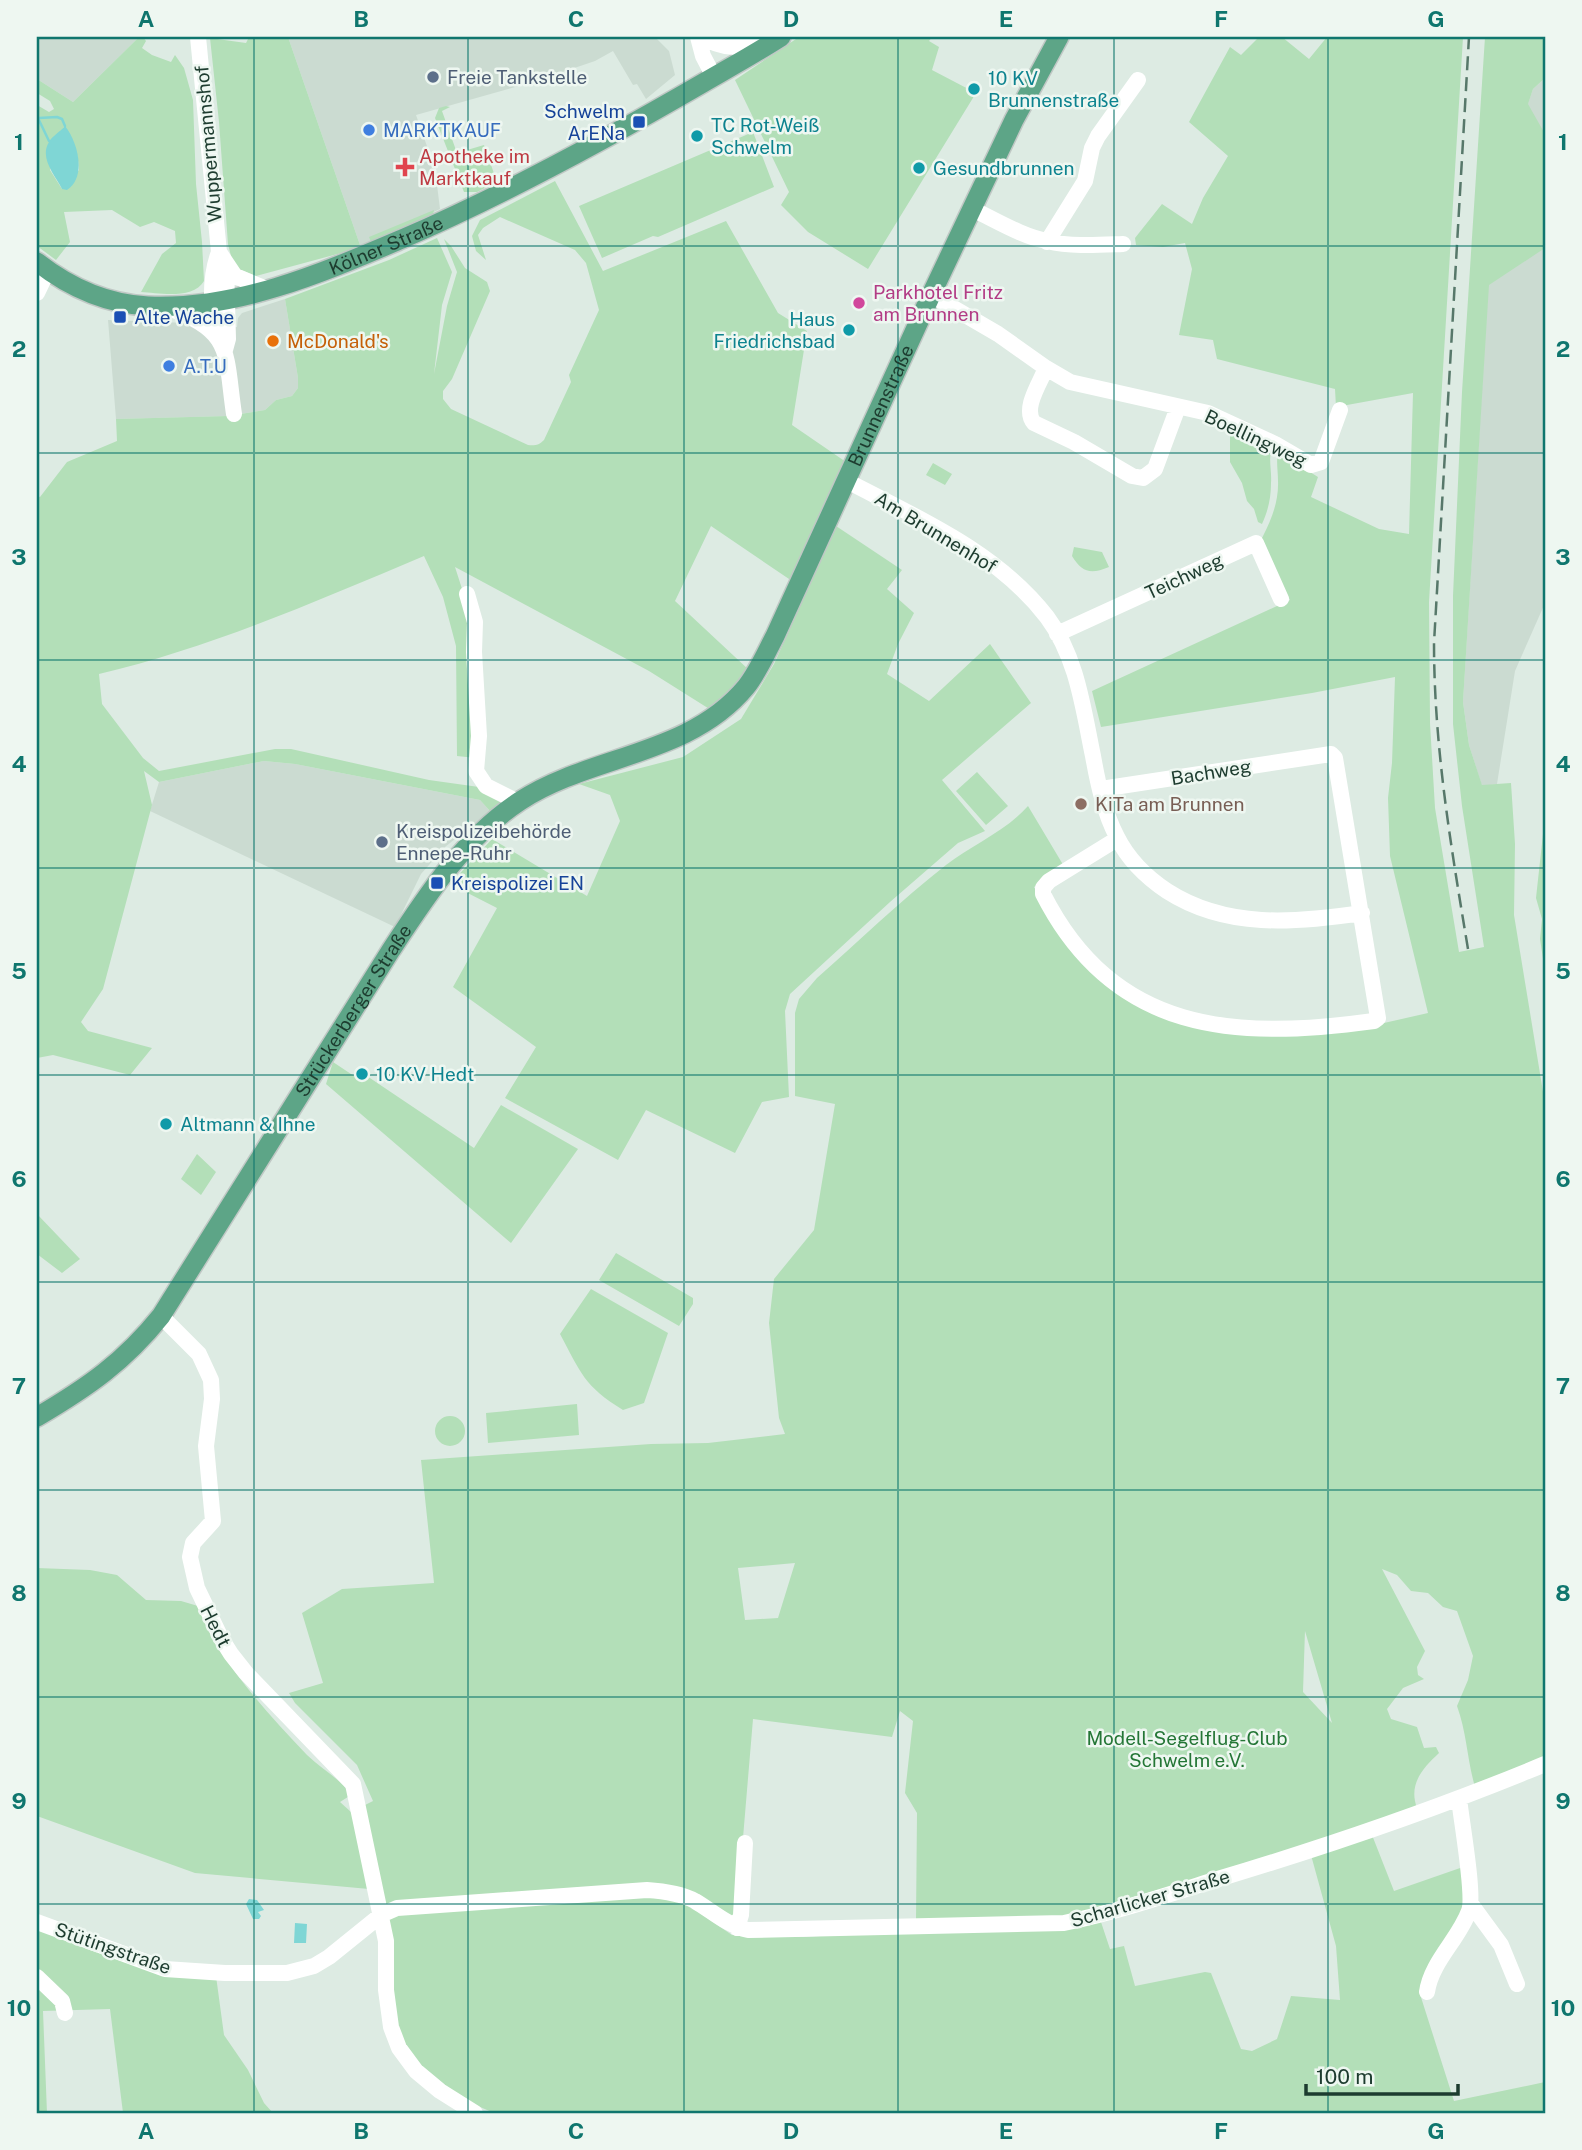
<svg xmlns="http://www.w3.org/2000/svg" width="1582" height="2150" font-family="'Public Sans',sans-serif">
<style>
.built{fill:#cbdbd1}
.green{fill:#b3dfb8;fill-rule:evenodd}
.water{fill:#7fd6d5}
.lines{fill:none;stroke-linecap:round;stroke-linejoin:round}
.stream{stroke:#7fd6d5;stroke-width:2.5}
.major-casing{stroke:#c0c8c5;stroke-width:22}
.minor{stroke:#fff;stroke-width:16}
.major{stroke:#5da587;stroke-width:19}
.rail{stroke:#57786a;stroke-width:2.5;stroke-dasharray:14 7;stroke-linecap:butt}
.grid{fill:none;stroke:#0f766e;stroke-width:2;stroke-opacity:0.55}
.service-dot{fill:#5c6f8a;stroke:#eef7f1;stroke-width:2.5}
.culture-dot{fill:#0f9aa8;stroke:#eef7f1;stroke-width:2.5}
.transit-dot{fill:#1a4fb4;stroke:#eef7f1;stroke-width:2.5}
.shop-dot{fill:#3f7fe0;stroke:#eef7f1;stroke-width:2.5}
.health-dot{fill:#e0444e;stroke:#eef7f1;stroke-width:2.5}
.hotel-dot{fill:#d1479c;stroke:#eef7f1;stroke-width:2.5}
.food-dot{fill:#e8710a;stroke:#eef7f1;stroke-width:2.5}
.education-dot{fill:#8d6e63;stroke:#eef7f1;stroke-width:2.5}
.labels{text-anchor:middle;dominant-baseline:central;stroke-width:5;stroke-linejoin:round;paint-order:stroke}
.service-label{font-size:19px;fill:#4e5e75;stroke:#eef7f1;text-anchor:start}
.culture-label{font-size:19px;fill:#0d838f;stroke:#eef7f1;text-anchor:start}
.transit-label{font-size:19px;fill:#164399;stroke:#eef7f1;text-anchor:start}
.shop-label{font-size:19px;fill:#366cbe;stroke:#eef7f1;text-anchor:start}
.street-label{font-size:19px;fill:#1d3c2f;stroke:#eef7f1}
.health-label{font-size:19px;fill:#be3a42;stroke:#eef7f1;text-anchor:start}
.hotel-label{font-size:19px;fill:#b23c85;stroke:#eef7f1;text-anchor:start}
.food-label{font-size:19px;fill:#c56008;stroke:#eef7f1;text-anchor:start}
.education-label{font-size:19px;fill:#785e54;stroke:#eef7f1;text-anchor:start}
.park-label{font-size:19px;fill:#247636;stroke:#eef7f1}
.neatline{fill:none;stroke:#0f766e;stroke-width:2.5}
.grid-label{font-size:23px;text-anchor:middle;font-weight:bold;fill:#0f766e}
</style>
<rect width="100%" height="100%" fill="#ddebe3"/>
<path class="built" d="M37,37h102l-66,65 -36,-23z
M288,37h367l14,14 6,24 -29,24 -9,-15 -4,1 -20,-34 -18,10 -62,21 -117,33 19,54 5,40 -70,33 -10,3z
M1516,73l12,30 5,-14 12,-11v525l-30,68 -18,113 -15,2 -13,-41 -6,-43 38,-627z
M285,299l13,79v10l-6,8 -16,4 -11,10 -37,6 -112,3 -8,-99 79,3 15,7 35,-3 1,-9 4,-5z
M264,761l31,3 185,36 10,11 -45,36 -24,27 -26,53 -245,-116 9,-29z"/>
<path class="green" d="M139,37h4l3,4 -4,7 10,7 19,7 4,-7 9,13 9,32 3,84 6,58 2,39c-11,19 -45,12 -63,11l21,-38 14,-11 -1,-12 -21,-9 -14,5 -28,-17 -48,2 6,30 -14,18 -19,-14v-141l12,7 5,-3 -4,-8 -13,-8v-14l36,23zM64,127c9,9 15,30 15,43l-17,19 -12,-19z
M249,37h39l72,208 -4,4 -100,27 -17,-7 -7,-9 -4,-16 -9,-122 -9,-84 36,5z
M799,37h133l-3,4 10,6 -7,23 44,23 -108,176 -60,-37 -27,-27 8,-13 -54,-112z
M1259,37h23l27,22 18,-22h136l-34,565 1,121 5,85 24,144 25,-5 -22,-141 -9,-82v-128l9,-204 23,-355h60v41l-12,11 -5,15 17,30v114l-56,37 -26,417 6,43 13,40 29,-2 4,61 -1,71 31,189v655l-70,28c-8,-28 -8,-53 -18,-81l11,-26 5,-24 -16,-45 -14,-4 -15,-14 -17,-2 -14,-16 -15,-6 43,82 -8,16 1,8 6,4 -21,9 -16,21 4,10 26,8 7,21 12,-1 3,6c-16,15 -31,31 -22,55l-125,44 -201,57 -1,5 -34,5 -140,1 1,-107 -12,-20 8,-72 -13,-10 -8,26 -139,-18 -17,202 -45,-14 41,28 71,2 297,-18 10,30 14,-3 11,40 70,-14 6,1 30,76 11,2 25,-12 14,-43 49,4 -4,-54 -25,-91 61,-20 22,56 69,-24 4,36 -8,23 -40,65 35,110 91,-19v31h-1051l-37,-16 -41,-33 -21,-38 -15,-136 -185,-17 -158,-57v-248l53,2 27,5 29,25 35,1 17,5c6,13 11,27 19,39 25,41 57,75 90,110 14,14 33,23 44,40l-11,7 11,10 22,-11 -16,-36 -62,-62 -6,-10 34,-10 -21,-70 40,-24 92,-6 -13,-123 230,-16 57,-1 77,-9 -6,-16 -10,-95 5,-44 40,-49 21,-126 -40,-8v-83l4,-14 18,-21c42,-37 84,-78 129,-113 26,-20 60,-34 82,-59l37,62 -31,19 27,47 111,86 212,3 44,-10 -38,-157 -2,-58 4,-35 3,-86 -83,16 -211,34 -9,-36 198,-91 -30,-58c10,-19 19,-39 18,-61 0,-11 -2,-19 0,-29l40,25 -7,20 68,32 30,5 4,-141 -77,14 -1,-18 -118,-30 -4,-19 -34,-5 13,-66 -7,-26 -22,4 -27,-2 -1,-7 27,-34 30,20 11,-26 25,-42 -39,-34 41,-75 11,8zM795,1563l-17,55 -33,2 -7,-52zM1305,1630v1l27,92 -29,-31z
M446,106l4,1 -8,4 15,42 27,-8 13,37 -20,10h-13l-29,-74 4,-10z
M753,132l21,55 -116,50 -5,-1 -51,22 -23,-52z
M555,181l48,90 123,-50 52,92 29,18 -15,94 54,37 -54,119 -81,-55 -36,75 74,69 -38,40 -62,-39 -194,-104 17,53 4,138 -19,-2 -1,-110 -13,-49 -19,-41c-107,45 -212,91 -325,118l3,30 41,54 16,13 116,-22h16l138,31 57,8 23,12 -19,11 -10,-11 -185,-36 -31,-3 -105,21 -15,-11 8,34 -49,184 -22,33 7,9 64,17 -22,27 -77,-20 -16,3v-562l3,1 27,-35 50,-21 -1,-22 112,-3 37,-6 11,-10 16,-4 6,-8v-10l-13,-79 104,-39 48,-22 15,34 -10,33 -8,69 13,-68 10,-34 -13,-33 7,7 14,22 22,14 3,9 -38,88 -9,12v8l8,10 77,36c7,1 11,0 16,-5l27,-58 -2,-7 30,-65 -13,-47 -11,-13 -75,-33 -17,11 -5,7 8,25 -10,-9 -4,-15 8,-16z
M434,210l-1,5 -62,27 -2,-5z
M1230,429l42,19c-4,11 0,23 -1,35 0,15 -3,28 -9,41l-4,-2 -4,-13 -7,-8 -5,-18 -12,-21z
M933,463l19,11 -7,11 -19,-10z
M836,526l66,44 -15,19 27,24 -16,31 -11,30 42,27 61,-57 41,59 -89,77 43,51 -27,12 -68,59 -100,92 -5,17 4,86 -27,5 -27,51 -89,-43 -28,50 -113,-62 31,-51 -83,-60 44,-79 -47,-24 42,-45 95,57 33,-75 -10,-26 -31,-11 104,-27 58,-38 33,-55z
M1074,547l28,5 7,15c-19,8 -27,5 -37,-11z
M977,772l31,34 -22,19 -30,-34z
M1543,834h2v138l-5,-33 2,-20 -6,-21z
M333,1062l21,14 7,-4 113,76 27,-43 77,44 -67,94 -185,-159z
M197,1154l19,18 -15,23 -20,-16z
M37,1214l43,45 -18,14 -25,-19z
M616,1253l77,45v6l-14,22 -80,-46z
M591,1289l77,44 -24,70 -21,7c-39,-24 -42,-37 -63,-76z
M577,1404l2,31 -91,8 -2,-30z
M435 1431a15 15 0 1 1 30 0a15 15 0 1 1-30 0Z
M37,1927l179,49 8,59 24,35 16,33 9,10h-150l-13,-104 -67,2 4,102h-10z"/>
<path class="water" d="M65,126c13,16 22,51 2,64l-5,-1c-7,-14 -23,-31 -13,-47 3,-6 11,-10 16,-16z
M249,1899l8,1 7,10 -6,2 3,4 -2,3h-6l-7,-15z
M295,1923l12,1 -1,19h-12z"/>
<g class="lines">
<path class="stream" d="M37,116l12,25
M39,118l18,-1 5,2 3,7"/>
<defs>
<g id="major">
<path id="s1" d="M37,262c32,25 69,42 111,44 89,4 174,-33 254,-67 104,-45 203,-99 301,-156 26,-15 53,-30 78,-46"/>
<path id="s2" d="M37,1417c51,-30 87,-55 124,-101l230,-366c36,-55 73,-112 129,-149 70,-46 169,-45 226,-114 12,-15 20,-34 29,-51l156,-341 83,-175 45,-83"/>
</g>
</defs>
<use href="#major" class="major-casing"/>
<path class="minor" d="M198,37l21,215 16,24 34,14
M698,37l5,19 11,21
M703,37c20,14 40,10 64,6
M972,209c24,11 49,27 75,32 25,6 51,4 76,3
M1047,242l38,-61 7,-33 6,-12 40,-56
M37,293l11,-23
M931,295l67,39 48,34 24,14 138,31 67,31 36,21 10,-3 19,-52
M168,308c66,23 57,46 66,106
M216,335c-5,-27 -7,-57 3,-83
M225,350l3,-11 -2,-74
M1046,368c-6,15 -24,41 -12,55l40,19 58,34 11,2 12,-9 23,-62
M847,481c71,37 150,71 200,136 30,40 36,91 46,139 5,28 11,56 24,81 11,22 29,40 50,54 59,38 128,32 195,22
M467,594l8,28 -1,30 5,84 -3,35 10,15 32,16
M1057,634l199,-91 25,56
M1101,789l230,-35 4,4 43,260 -4,3c-139,19 -260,13 -331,-127v-6l6,-7 68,-42
M161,1316l38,38 12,26 1,19 -6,47 7,75 -20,22 -3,14 7,31 24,50 10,16 15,19 107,111 33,157v49l5,37 8,21 17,23 24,20 35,22
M1471,1904l30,41 16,39
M37,1922l128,47 60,4h62l27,-7 15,-9 52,-42 16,-7 250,-18c16,1 33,3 48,11 17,10 33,25 53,29l316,-7c52,-11 103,-28 154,-44 110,-33 221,-71 327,-115
M737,1928l4,-13 4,-72
M37,1977l25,24 3,12
M1427,1992c4,-30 32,-53 42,-81 6,-15 -8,-92 -10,-113"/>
<use href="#major" class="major"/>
<path class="rail" d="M1468,949c-17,-102 -34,-202 -34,-306l35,-606"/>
</g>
<path class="grid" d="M254,37v2076M468,37v2076M684,37v2076M898,37v2076M1114,37v2076M1328,37v2076M37,246h1508M37,453h1508M37,660h1508M37,868h1508M37,1075h1508M37,1282h1508M37,1490h1508M37,1697h1508M37,1904h1508"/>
<g class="service-dot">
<circle cx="433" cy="77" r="7"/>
<circle cx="382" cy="842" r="7"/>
</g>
<g class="culture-dot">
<circle cx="974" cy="89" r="7"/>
<circle cx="697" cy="136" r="7"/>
<circle cx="919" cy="168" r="7"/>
<circle cx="849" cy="330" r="7"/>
<circle cx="362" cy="1074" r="7"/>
<circle cx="166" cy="1124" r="7"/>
</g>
<g class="transit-dot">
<rect x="632" y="115" width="14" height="14" rx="3.5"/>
<rect x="113" y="310" width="14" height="14" rx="3.5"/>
<rect x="430" y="876" width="14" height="14" rx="3.5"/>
</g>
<g class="shop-dot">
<circle cx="369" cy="130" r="7"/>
<circle cx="169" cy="366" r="7"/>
</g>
<path class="health-dot" d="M401.5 156.5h7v7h7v7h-7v7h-7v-7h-7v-7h7z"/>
<circle class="hotel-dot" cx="859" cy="303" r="7"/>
<circle class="food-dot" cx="273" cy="341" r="7"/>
<circle class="education-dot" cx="1081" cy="804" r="7"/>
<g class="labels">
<g class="service-label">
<text x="447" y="77">Freie Tankstelle</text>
<text x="396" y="831">Kreispolizeibehörde<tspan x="396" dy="22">Ennepe-Ruhr</tspan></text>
</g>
<g class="culture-label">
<text x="988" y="78">10 KV<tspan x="988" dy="22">Brunnenstraße</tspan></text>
<text x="711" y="125">TC Rot-Weiß<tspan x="711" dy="22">Schwelm</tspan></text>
<text x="933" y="168">Gesundbrunnen</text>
<text x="835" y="319" text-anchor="end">Haus<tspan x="835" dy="22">Friedrichsbad</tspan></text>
<text x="376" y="1074">10 KV Hedt</text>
<text x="180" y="1124">Altmann &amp; Ihne</text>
</g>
<g class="transit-label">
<text x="625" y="111" text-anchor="end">Schwelm<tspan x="625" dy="22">ArENa</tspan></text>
<text x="134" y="317">Alte Wache</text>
<text x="451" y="883">Kreispolizei EN</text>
</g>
<g class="shop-label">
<text x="383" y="130">MARKTKAUF</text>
<text x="183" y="366">A.T.U</text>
</g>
<g class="street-label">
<text transform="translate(208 144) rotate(-95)">Wuppermannshof</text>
<text stroke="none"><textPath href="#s1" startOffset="369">Kölner Straße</textPath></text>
<text stroke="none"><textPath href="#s2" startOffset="1360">Brunnenstraße</textPath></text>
<text transform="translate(1256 438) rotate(25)">Boellingweg</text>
<text transform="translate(936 532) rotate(31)">Am Brunnenhof</text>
<text transform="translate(1184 576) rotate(-25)">Teichweg</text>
<text transform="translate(1211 772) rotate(-9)">Bachweg</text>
<text stroke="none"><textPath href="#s2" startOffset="522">Strückerberger Straße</textPath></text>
<text transform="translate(216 1626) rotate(63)">Hedt</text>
<text transform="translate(1150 1898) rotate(-16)">Scharlicker Straße</text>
<text transform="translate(113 1948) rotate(19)">Stütingstraße</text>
</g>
<g class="health-label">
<text x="419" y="156">Apotheke im<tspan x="419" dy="22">Marktkauf</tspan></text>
</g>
<g class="hotel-label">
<text x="873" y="292">Parkhotel Fritz<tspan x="873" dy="22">am Brunnen</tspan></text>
</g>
<g class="food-label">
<text x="287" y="341">McDonald's</text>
</g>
<g class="education-label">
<text x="1095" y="804">KiTa am Brunnen</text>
</g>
<g class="park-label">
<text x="1187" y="1738">Modell-Segelflug-Club<tspan x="1187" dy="22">Schwelm e.V.</tspan></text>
</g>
</g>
<rect width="1582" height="2150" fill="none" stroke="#eef7f1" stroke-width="77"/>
<path d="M1306 2084v10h152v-10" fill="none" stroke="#1d3c2f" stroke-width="3.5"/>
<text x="1316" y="2084" font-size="21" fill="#1d3c2f" stroke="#eef7f1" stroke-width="5" paint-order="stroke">100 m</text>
<rect x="38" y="38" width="1506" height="2074" class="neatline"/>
<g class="grid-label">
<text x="146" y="27">A</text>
<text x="361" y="27">B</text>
<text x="576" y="27">C</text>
<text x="791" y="27">D</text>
<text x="1006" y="27">E</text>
<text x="1221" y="27">F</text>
<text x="1436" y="27">G</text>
<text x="19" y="150">1</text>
<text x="1563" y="150">1</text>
<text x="19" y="357">2</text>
<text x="1563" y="357">2</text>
<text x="19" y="565">3</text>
<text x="1563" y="565">3</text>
<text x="19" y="772">4</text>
<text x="1563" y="772">4</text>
<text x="19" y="979">5</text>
<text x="1563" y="979">5</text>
<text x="19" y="1187">6</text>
<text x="1563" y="1187">6</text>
<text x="19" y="1394">7</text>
<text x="1563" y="1394">7</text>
<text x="19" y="1601">8</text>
<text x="1563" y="1601">8</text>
<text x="19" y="1809">9</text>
<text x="1563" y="1809">9</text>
<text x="19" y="2016">10</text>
<text x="1563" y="2016">10</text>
<text x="146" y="2139">A</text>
<text x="361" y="2139">B</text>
<text x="576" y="2139">C</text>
<text x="791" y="2139">D</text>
<text x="1006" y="2139">E</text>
<text x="1221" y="2139">F</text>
<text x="1436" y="2139">G</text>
</g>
</svg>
